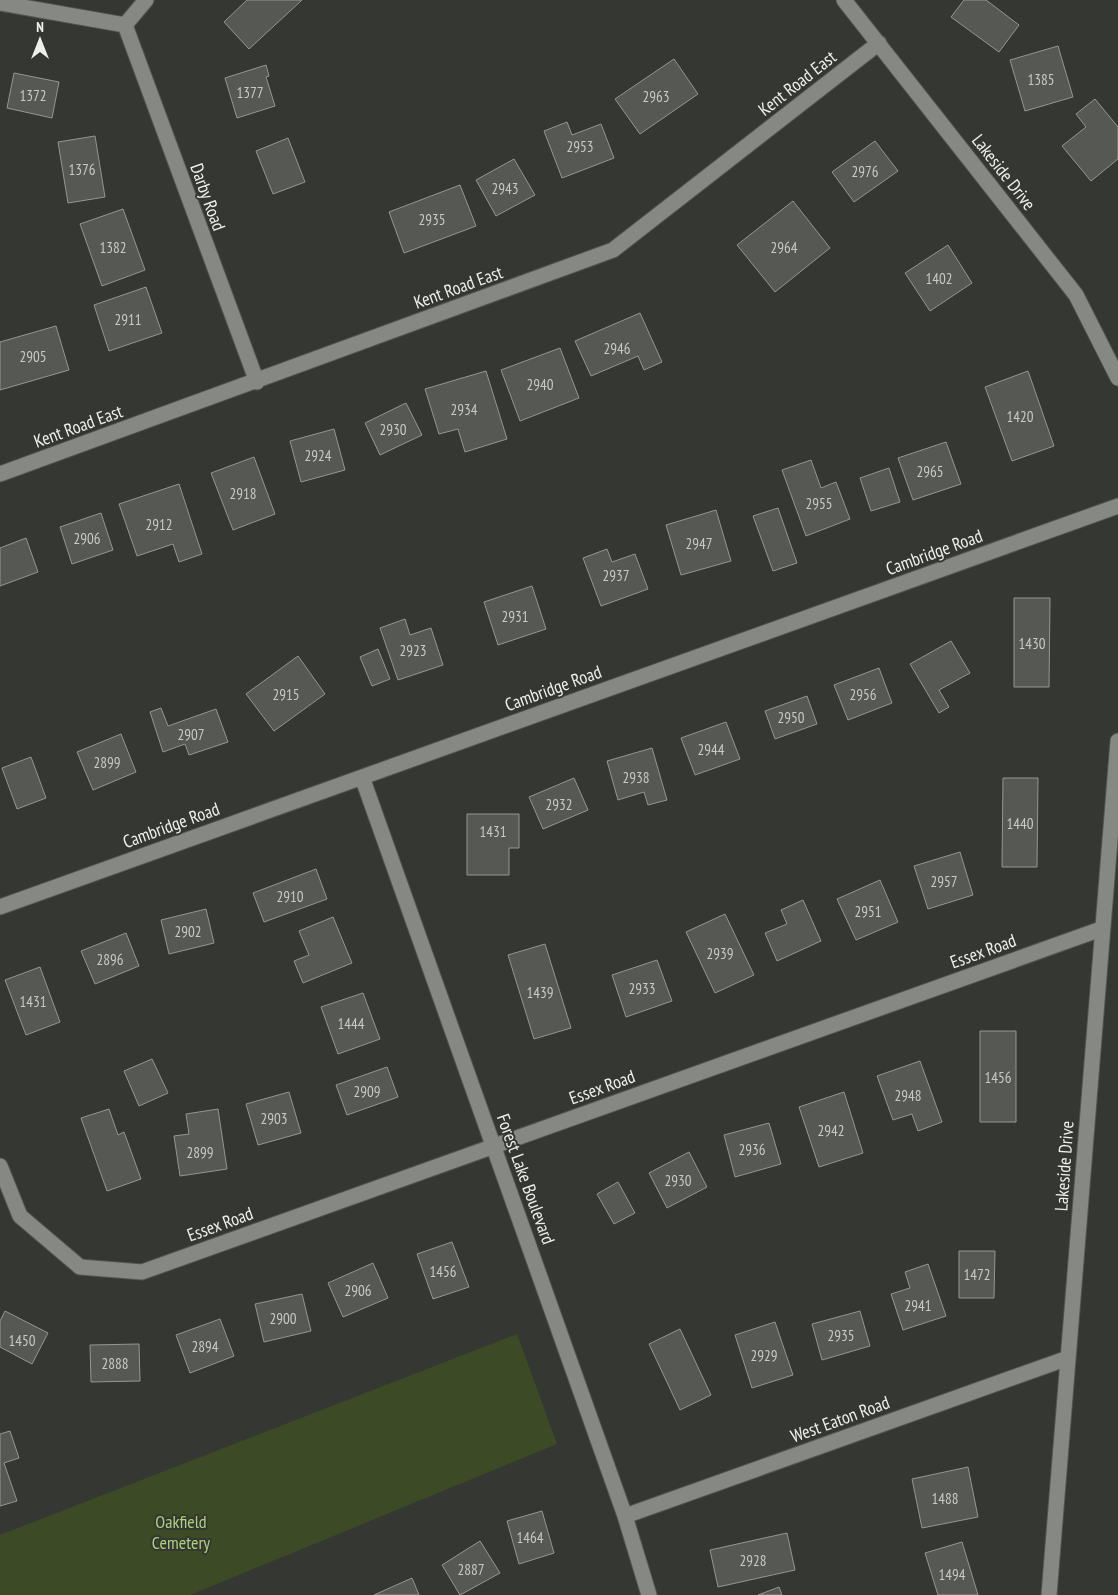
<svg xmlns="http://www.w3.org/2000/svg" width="1118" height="1595" font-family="'PT Sans Narrow',sans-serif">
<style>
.green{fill:#3c4b26}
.building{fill:#565853;stroke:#949791}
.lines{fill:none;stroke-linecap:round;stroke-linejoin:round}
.minor-casing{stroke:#535551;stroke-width:17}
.minor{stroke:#868983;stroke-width:15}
.labels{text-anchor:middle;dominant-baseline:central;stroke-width:4;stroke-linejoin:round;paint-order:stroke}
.number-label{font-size:15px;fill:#c8cac6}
.street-label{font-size:18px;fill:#eef0ec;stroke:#353733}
.park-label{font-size:18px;fill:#add178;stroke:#353733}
</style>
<rect width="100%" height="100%" fill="#353733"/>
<path class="green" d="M517,1334l40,110 -367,151h-190v-60z"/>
<path class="building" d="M247,0h55l-53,49 -25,-27z
M964,0h22l33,25 -20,27 -48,-35z
M1058,46l15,51 -48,14 -15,-51z
M674,59l24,35 -58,40 -25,-35z
M266,65l3,11 -3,1 9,29 -38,12 -12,-40z
M14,73l45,9 -7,36 -45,-10z
M1095,99l23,28v32l-27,22 -29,-35 24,-19 -10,-13z
M567,122l5,13 29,-11 13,34 -52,20 -18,-47z
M95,136l10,61 -37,6 -10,-61z
M288,138l17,44 -32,12 -17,-43z
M875,141l23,30 -44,31 -22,-30z
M514,159l21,36 -39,21 -20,-36z
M460,185l16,41 -72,27 -15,-41z
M793,201l37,47 -55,44 -38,-47z
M123,209l22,61 -43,16 -22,-62z
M948,245l24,38 -42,28 -25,-38z
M146,287l16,46 -53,18 -15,-46z
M640,313l22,49 -18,8 -6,-14 -47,20 -16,-35z
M56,326l13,44 -69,20v-48z
M560,348l19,50 -59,23 -19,-51z
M486,371l21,68 -42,13 -7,-23 -19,5 -14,-45z
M1028,371l26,75 -42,15 -27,-74z
M406,403l16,32 -42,20 -15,-32z
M334,429l11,41 -44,12 -11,-41z
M946,442l15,42 -48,16 -15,-42z
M254,457l21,57 -42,16 -22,-57z
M811,460l10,28 15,-6 14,37 -44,17 -24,-66z
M889,468l11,34 -29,9 -11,-33z
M179,484l23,70 -23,8 -6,-18 -36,12 -18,-52z
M778,508l19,55 -24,8 -20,-55z
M716,510l15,51 -50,14 -15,-50z
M101,513l12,37 -41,14 -12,-37z
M26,538l12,34 -38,14v-38z
M607,549l5,13 23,-8 13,35 -47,17 -18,-48z
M532,586l14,43 -48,16 -14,-43z
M1014,598h36l-1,89h-35z
M405,619l5,16 21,-7 12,37 -45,15 -18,-52z
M951,641l19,32 -31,17 10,17 -10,6 -29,-49z
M378,649l12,30 -18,7 -12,-29z
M298,656l27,38 -51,37 -28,-37z
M879,668l13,35 -44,17 -14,-35z
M807,696l10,28 -42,15 -10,-28z
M161,708l7,18 48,-17 12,33 -39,13 -4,-11 -22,8 -13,-40z
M726,722l14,37 -45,16 -14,-37z
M121,734l15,38 -43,18 -16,-38z
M652,748l15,52 -19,5 -4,-13 -26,8 -11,-39z
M31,757l15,41 -29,11 -15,-41z
M574,778l14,32 -45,19 -14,-32z
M1003,778h35l-1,89h-35z
M467,814h52v34h-10v27h-42z
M960,852l13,43 -45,14 -14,-43z
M316,869l11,30 -63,23 -11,-29z
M880,880l18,42 -42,18 -19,-41z
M803,900l18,41 -44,20 -12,-28 22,-9 -6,-14z
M206,909l8,34 -45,11 -8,-34z
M725,914l29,61 -39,18 -29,-61z
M333,917l19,46 -49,20 -9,-22 15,-6 -10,-24z
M126,933l13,33 -44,18 -14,-33z
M545,944l26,84 -37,11 -26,-84z
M657,960l15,41 -46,16 -14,-42z
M40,967l20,55 -34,13 -21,-55z
M363,993l17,46 -42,15 -17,-47z
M980,1031h36v91h-36z
M152,1059l16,34 -29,13 -15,-35z
M920,1061l22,61 -24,9 -6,-17 -19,6 -16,-44z
M387,1067l11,30 -51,18 -11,-30z
M289,1092l12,41 -43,12 -12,-41z
M844,1092l19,61 -44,14 -20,-60z
M109,1109l9,26 6,-3 17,47 -34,12 -26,-73z
M218,1109l9,60 -47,7 -6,-40 15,-2 -3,-20z
M769,1123l12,41 -46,13 -11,-42z
M689,1152l18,35 -40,21 -18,-35z
M618,1182l17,31 -21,11 -17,-30z
M452,1242l17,45 -36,12 -16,-45z
M959,1251h36l-1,47h-35z
M373,1263l15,35 -45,19 -15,-34z
M928,1264l18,52 -43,14 -12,-36 19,-6 -5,-16z
M302,1294l9,37 -47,11 -9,-38z
M5,1311l43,22 -16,31 -32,-17v-26z
M860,1311l10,35 -48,14 -10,-36z
M220,1319l14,37 -44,17 -14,-38z
M775,1322l18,53 -41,13 -17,-53z
M680,1329l31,66 -31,15 -31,-66z
M139,1344l1,37 -49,1 -1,-37z
M10,1431l9,27 -15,5 13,38 -17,5v-72z
M968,1467l10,50 -56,11 -10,-49z
M542,1511l12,42 -35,11 -12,-43z
M787,1533l8,37 -77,17 -8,-37z
M480,1541l20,32 -40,22 -18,-30z
M962,1542l16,53h-40l-13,-42z
M412,1578l7,17h-45z
M779,1587l3,8h-24z"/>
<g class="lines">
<defs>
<path id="minor" d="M844,0l232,295 42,83
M0,3l125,22
M125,25l132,357
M125,25l21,-25
M0,474l613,-224 266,-207
M362,777l263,739 24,79
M0,907l1118,-401
M0,1166l20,50 60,51 62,5 959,-343
M625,1516l443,-158
M1049,1595l69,-854"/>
</defs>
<use href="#minor" class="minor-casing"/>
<use href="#minor" class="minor"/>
</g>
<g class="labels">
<g class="number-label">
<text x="1041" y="79">1385</text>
<text x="250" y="92">1377</text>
<text x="33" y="95">1372</text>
<text x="656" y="96">2963</text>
<text x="580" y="146">2953</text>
<text x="82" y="169">1376</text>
<text x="865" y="171">2976</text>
<text x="505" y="188">2943</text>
<text x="432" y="219">2935</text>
<text x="113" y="247">1382</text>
<text x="784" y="247">2964</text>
<text x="939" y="278">1402</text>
<text x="128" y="319">2911</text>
<text x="617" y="348">2946</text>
<text x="33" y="356">2905</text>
<text x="540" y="384">2940</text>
<text x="464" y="409">2934</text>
<text x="1020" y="416">1420</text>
<text x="393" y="429">2930</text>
<text x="318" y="455">2924</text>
<text x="930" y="471">2965</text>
<text x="243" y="493">2918</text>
<text x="819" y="503">2955</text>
<text x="159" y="524">2912</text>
<text x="87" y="538">2906</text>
<text x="699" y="543">2947</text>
<text x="616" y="575">2937</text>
<text x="515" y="616">2931</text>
<text x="1032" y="643">1430</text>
<text x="413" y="650">2923</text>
<text x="286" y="694">2915</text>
<text x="863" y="694">2956</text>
<text x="791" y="717">2950</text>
<text x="191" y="734">2907</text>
<text x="711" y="749">2944</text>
<text x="107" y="762">2899</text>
<text x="636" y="777">2938</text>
<text x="559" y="804">2932</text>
<text x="1020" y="823">1440</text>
<text x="493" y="831">1431</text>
<text x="944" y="881">2957</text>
<text x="290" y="896">2910</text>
<text x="868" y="911">2951</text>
<text x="188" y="931">2902</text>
<text x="720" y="953">2939</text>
<text x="110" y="959">2896</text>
<text x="642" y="988">2933</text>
<text x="540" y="992">1439</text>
<text x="33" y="1001">1431</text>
<text x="351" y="1023">1444</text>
<text x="998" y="1077">1456</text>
<text x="367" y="1091">2909</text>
<text x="908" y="1095">2948</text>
<text x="274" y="1118">2903</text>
<text x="831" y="1130">2942</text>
<text x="752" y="1149">2936</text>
<text x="200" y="1152">2899</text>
<text x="678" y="1180">2930</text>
<text x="443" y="1271">1456</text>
<text x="977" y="1274">1472</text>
<text x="358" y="1290">2906</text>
<text x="918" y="1305">2941</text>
<text x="283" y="1318">2900</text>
<text x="841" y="1335">2935</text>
<text x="22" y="1340">1450</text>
<text x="205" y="1346">2894</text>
<text x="764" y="1355">2929</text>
<text x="115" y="1363">2888</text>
<text x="945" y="1498">1488</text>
<text x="530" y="1537">1464</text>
<text x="753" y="1560">2928</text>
<text x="471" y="1569">2887</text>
<text x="952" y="1574">1494</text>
</g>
<g class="street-label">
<text transform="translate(797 83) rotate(-38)">Kent Road East</text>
<text transform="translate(1004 172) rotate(52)">Lakeside Drive</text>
<text transform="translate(208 197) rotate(70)">Darby Road</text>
<text transform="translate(458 287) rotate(-20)">Kent Road East</text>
<text transform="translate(78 426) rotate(-20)">Kent Road East</text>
<text transform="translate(934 552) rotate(-20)">Cambridge Road</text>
<text transform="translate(553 688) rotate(-20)">Cambridge Road</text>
<text transform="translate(171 825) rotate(-20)">Cambridge Road</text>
<text transform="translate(983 951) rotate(-20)">Essex Road</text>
<text transform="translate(602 1087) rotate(-20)">Essex Road</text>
<text transform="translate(1064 1166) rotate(-86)">Lakeside Drive</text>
<text transform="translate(526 1179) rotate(70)">Forest Lake Boulevard</text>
<text transform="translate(220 1224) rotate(-20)">Essex Road</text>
<text transform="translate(840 1419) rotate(-20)">West Eaton Road</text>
</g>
<g class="park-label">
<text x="181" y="1521">Oakfield<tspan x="181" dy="21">Cemetery</tspan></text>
</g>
</g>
<g transform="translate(40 40)" stroke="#353733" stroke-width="4" paint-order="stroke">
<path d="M0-4L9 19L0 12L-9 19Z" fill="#eef0ec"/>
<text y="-8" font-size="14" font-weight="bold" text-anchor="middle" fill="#eef0ec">N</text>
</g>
</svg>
